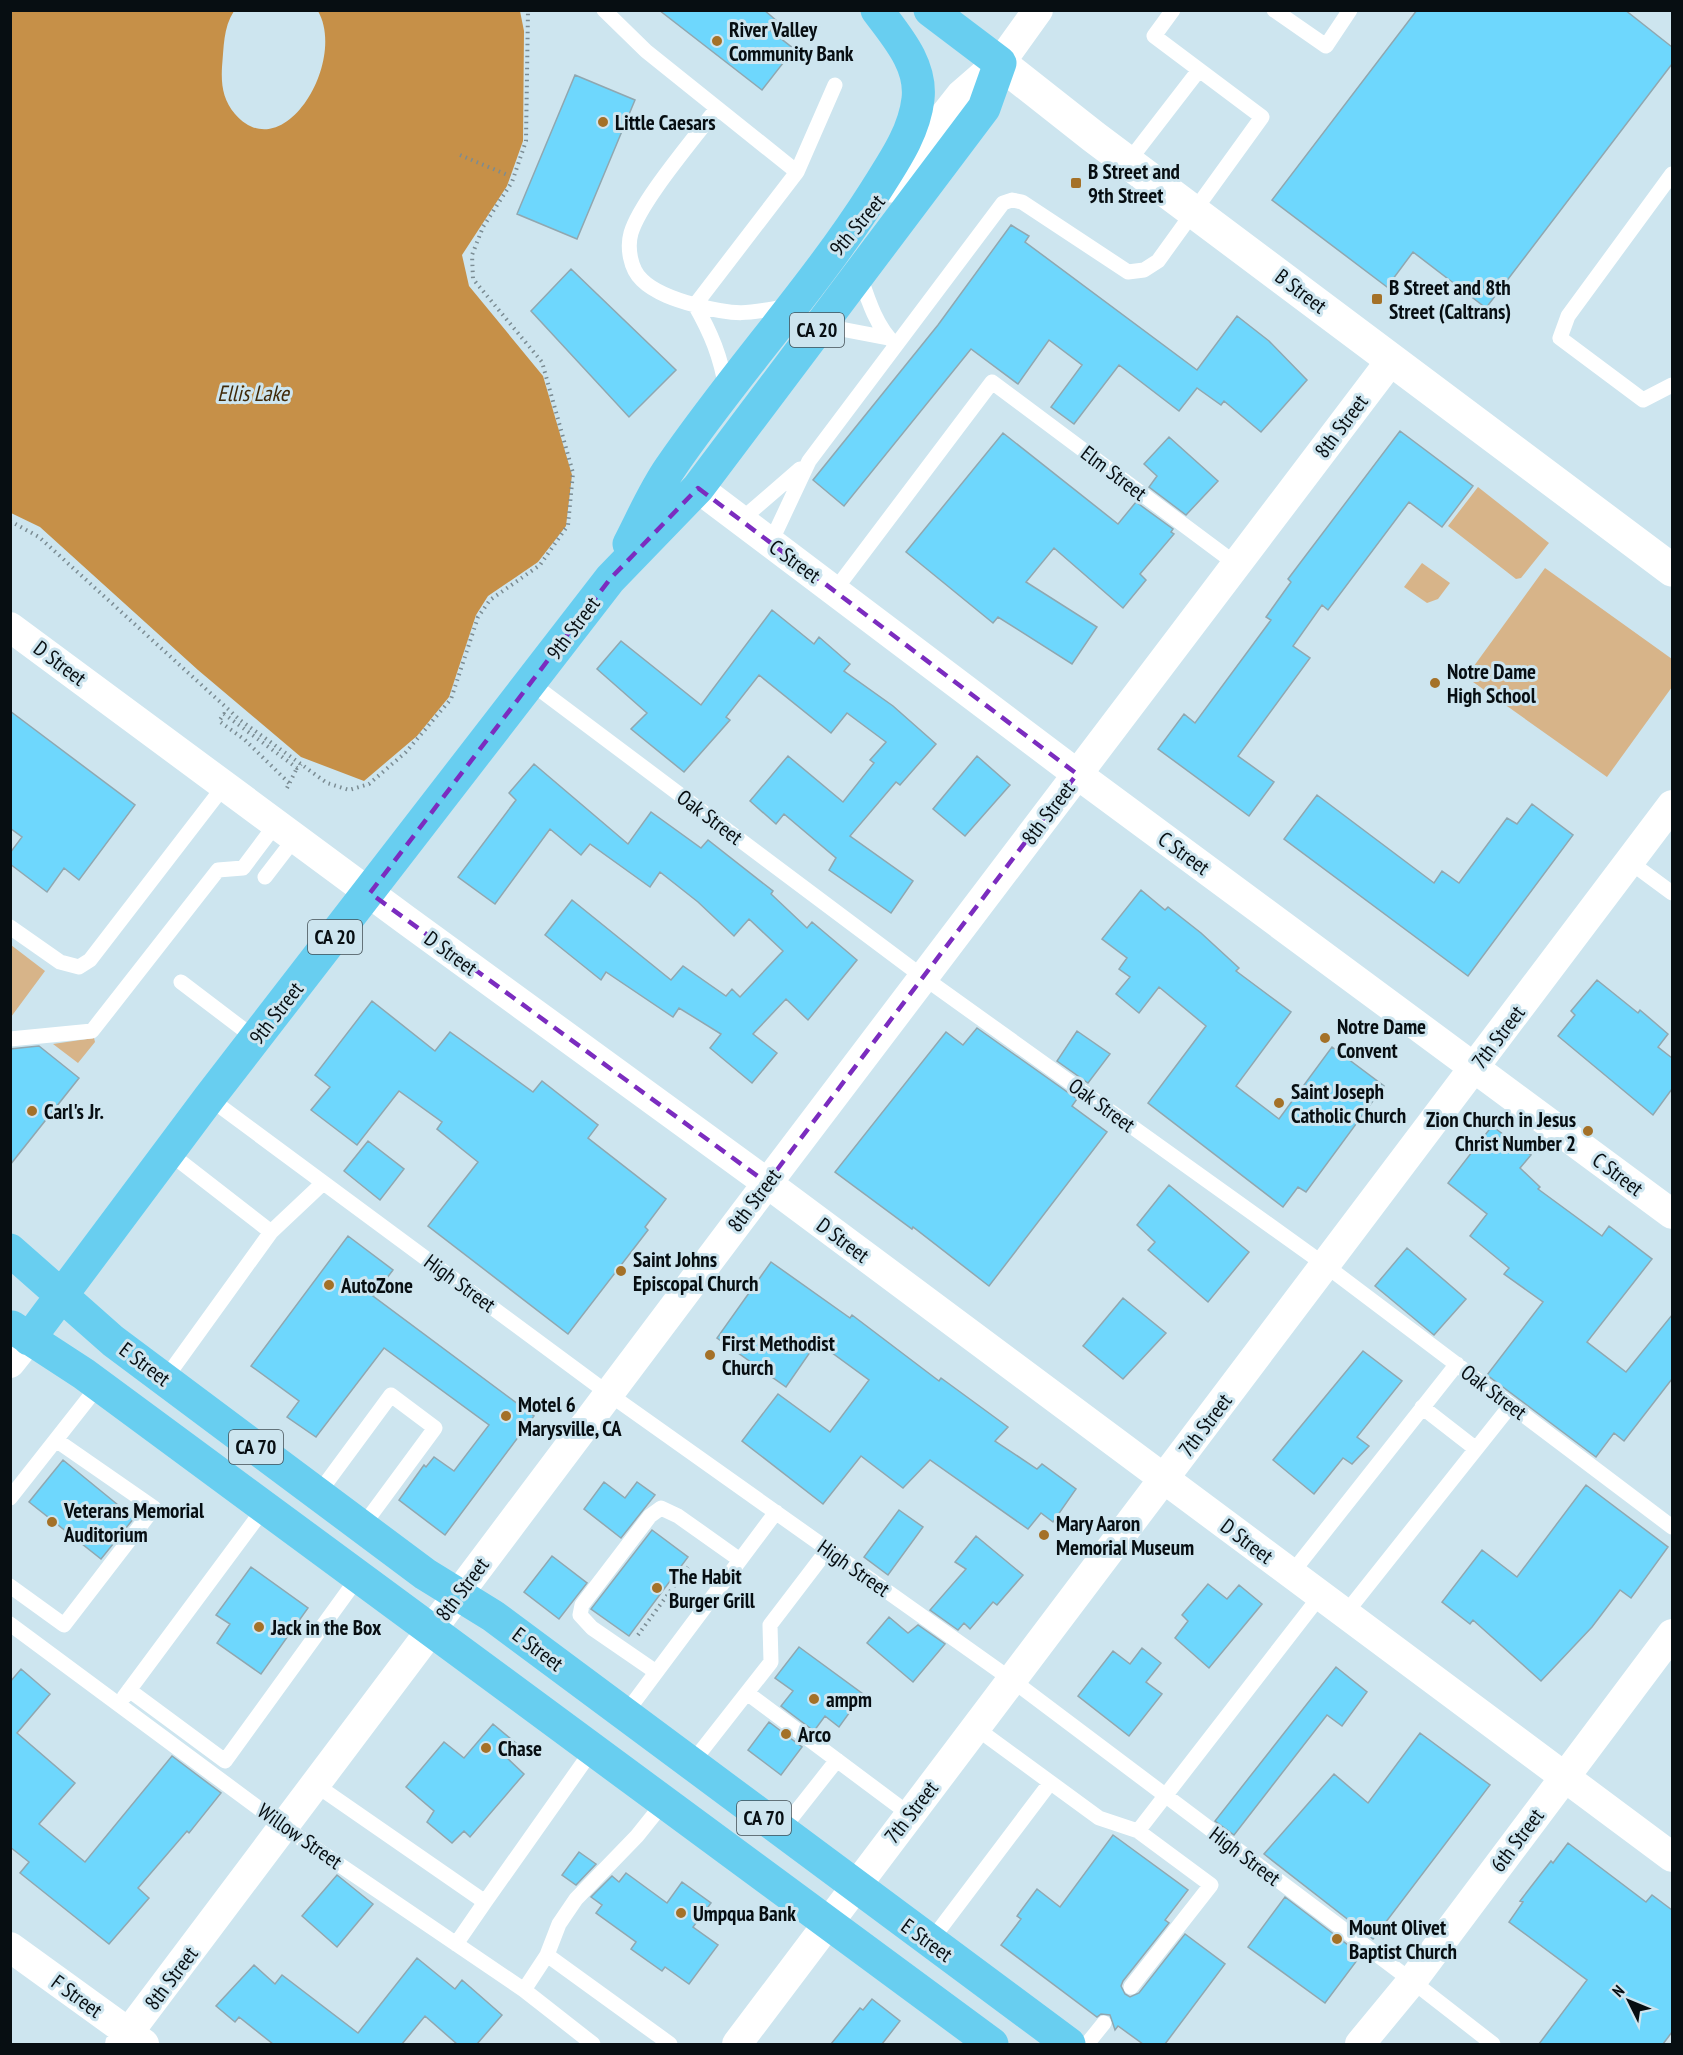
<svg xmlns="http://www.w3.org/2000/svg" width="1683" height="2055" font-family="'PT Sans Narrow',sans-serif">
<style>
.green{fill:#d7b489}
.water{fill:#c69048}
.building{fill:#6ed7fd;stroke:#90a7b0;stroke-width:1.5}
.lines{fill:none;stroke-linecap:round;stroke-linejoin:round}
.path{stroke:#7b8c93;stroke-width:4;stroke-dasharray:1.5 4.5;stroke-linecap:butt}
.service{stroke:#fff;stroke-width:15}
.minor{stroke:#fff;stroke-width:30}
.secondary{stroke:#fff;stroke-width:33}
.trunk{stroke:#68cef0;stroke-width:33}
.marked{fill:none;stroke:#7b2cbf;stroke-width:4.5;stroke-dasharray:12 8;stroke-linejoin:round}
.poi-dot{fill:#a47128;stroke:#cde5ef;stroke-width:2}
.labels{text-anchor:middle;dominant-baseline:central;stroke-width:6;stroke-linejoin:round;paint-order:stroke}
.shield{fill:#cde5ef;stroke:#424e54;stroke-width:1.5}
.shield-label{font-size:20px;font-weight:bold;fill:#070e12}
.poi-label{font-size:21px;font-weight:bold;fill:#070e12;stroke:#cde5ef;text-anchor:start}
.street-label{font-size:21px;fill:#070e12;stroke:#cde5ef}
.water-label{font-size:22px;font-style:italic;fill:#3f2908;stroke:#cde5ef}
</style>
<rect width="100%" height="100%" fill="#cde5ef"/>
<path class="green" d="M1478,487l71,56 -28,35 -5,1 -68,-53z
M1422,563l28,20 -12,16 -11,4 -23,-16z
M1545,568l127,91v28l-65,90 -141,-100z
M11,945l34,26 -34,46h-1z
M94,1038l1,4 -17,21 -25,-19z"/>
<path class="water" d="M11,10l223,1c-11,17 -10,36 -12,56 -1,18 1,33 13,47 48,55 112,-52 83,-103h202l4,20 -1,110 -16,45 -45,69 7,31 74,90 29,99 -6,51 -28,36 -50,34 -12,19 -27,82 -32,39 -53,45 -63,-24 -103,-87 -158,-143 -29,-14z"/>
<path class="building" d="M659,10h105l13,11 -7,9 24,19 -32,41z
M1417,10h208l47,37v17l-186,244 -73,-56 -26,35 -115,-87z
M575,75l60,25 -58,139 -60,-25z
M1011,225l18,11 -4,6 172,128 40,-54 32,25 38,39 -46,52 -37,-31 -3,4 -24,-17 -18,23 -60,-46 -45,59 -23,-17 31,-42 -33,-25 -31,44 -47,-35 -127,157 -31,-26 125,-155z
M571,269l105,101 -47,47 -98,-106z
M1400,431l73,55 -31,41 -33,-25 -81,108 -6,-5 -29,41 17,12 -72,98 36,26 -25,34 -91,-67 26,-35 11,9 76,-103 -5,-3 25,-35 -3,-3z
M1003,433l115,91 18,-22 37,27 -2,3 3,2 -34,40 6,6 -23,28 -69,-60 -28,34 71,45 -25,37 -74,-47 -5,6 -87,-71z
M1169,437l49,44 -32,34 -37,-28 8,-11 -13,-12z
M772,610l42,34 5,-7 31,27 -6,7 49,35 43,38 -36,41 -4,-3 -46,54 63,45 -22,32 -62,-43 7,-12 -52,-44 -8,10 -26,-23 38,-45 55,46 31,-39 -4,-3 16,-18 -39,-29 -16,20 -72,-58 -33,42 4,3 -46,52 -53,-43 16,-16 -50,-44 24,-28 80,64z
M10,711l125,94 -56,75 -15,-12 -17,24 -37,-28v-11l12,-16 -12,-9z
M977,756l33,29 -45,51 -32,-27z
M534,764l94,80 23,-32 50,36 7,-8 65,51 -2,3 36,34 5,-6 45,38 -49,60 -22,-21 -33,35 24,19 -25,30 -42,-35 11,-14 -42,-26 -6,9 -67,-45 -5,8 -56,-45 27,-35 99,80 12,-14 43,30 6,-7 8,8 43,-46 -34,-32 -15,17 -36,-34 -38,-30 -10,15 -60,-43 -9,11 -31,-26 -55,75 -37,-27 58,-77 -7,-7z
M1317,795l117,88 8,-12 17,12 48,-65 10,6 15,-20 41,31 -105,141 -184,-137z
M1141,890l24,20 3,-3 33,26 38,35 -3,3 55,41 -55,74 43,33 53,-72 52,39 -78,106 -8,-5 -15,20 -135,-104 58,-77 -47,-39 -20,26 -23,-19 14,-17 -11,-8 8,-11 -25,-19z
M1597,980l41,33 2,-3 28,24 -10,13 14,11v31l-19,26 -95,-79 17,-21 -4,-4z
M372,1001l63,50 15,-19 83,60 9,-11 56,44 -10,13 78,61 -21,28 3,3 -80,104 -140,-108 50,-64 -41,-33 5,-7 -43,-31 -42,54 -46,-35 19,-23 -15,-12z
M977,1028l100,71 -5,7 35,26 -118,154 -76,-59 -1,2 -77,-57 111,-140 17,13z
M1077,1031l33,23 -22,29 -31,-22z
M39,1046l40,32 -69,87v-116z
M1492,1126l39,29 -11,13 20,19 -2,2 64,47 7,-10 43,33 -65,83 39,30 46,-57v64l-48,62 -10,-8 -18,24 -109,-82 56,-73 -39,-28 5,-6 -39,-32 17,-22 -39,-31z
M368,1141l36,28 -24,31 -36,-29z
M1169,1185l80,67 -41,50 -60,-52 7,-8 -18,-17z
M348,1236l45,34 -20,26 161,120 -89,119 -46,-35 25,-35 2,2 8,-10 20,14 35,-46 -105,-77 -68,89 -29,-20 12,-16 -48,-35z
M1407,1248l59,51 -32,36 -59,-49z
M771,1262l79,56 2,-3 87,66 2,-3 67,49 -13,14 42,28 5,-5 34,25 -23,33 -12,-9 -13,16 -98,-69 -27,28 -42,-32 -38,48 -81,-63 36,-47 52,38 39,-52 -52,-38 -31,45 -69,-49z
M1123,1298l43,35 -43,46 -40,-33z
M1363,1351l39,30 -45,56 12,9 -17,18 -9,-6 -29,36 -41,-34z
M63,1460l71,58 -33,41 -72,-57z
M604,1482l21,16 12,-16 18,13 -34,43 -37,-29z
M1586,1485l82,62 -37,51 -11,-8 -28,37 -51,54 -68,-61 -3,4 -28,-22 40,-52 35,27z
M899,1510l24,17 -35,48 -24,-18z
M652,1530l36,27 -59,79 -38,-27z
M976,1536l47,39 -26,30 -4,-3 -23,27 -6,-6 -6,7 -28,-20 36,-41 -11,-7z
M552,1556l35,27 -28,36 -35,-27z
M251,1567l57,41 -47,66 -44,-31 13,-19 -14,-9z
M1208,1584l19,15 12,-14 23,19 -53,64 -34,-30 13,-17 -6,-6z
M889,1617l19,16 10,-8 27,19 -32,38 -46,-39z
M799,1647l64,47 -24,33 -14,-11 -11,15 -33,-25 12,-15 -18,-13z
M1142,1648l19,15 -15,19 16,12 -33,42 -51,-40 35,-45 17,13z
M1336,1667l31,25 -25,34 -15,-11 -93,120 -19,-14z
M21,1669l29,25 -33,39 58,50 -36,41 46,38 87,-106 49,37 -32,40 -2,-2 -49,57 11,10 -40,46 -89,-71 9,-11 -19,-15v-165z
M769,1722l33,25 -21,28 -33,-25z
M493,1724l24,20 -12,12 19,18 -54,63 -6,-6 -12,12 -25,-21 7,-11 -28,-24 38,-45 20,16z
M1420,1733l70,52 -117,154 -109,-85 70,-80 34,29z
M1113,1835l75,55 -23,30 4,3 -46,58 -2,5 4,8 5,3 9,-4 46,-59 40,30 -60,80h-22l-25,-18 -3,4 -5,-15 -9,-1 -4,3 -96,-72 20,-26 -4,-3 20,-27 23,18z
M1568,1843l78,59 6,-7 20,15v122l-9,12h-124l48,-64 -78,-58 14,-20 -3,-1 31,-40 2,2z
M579,1852l17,12 -20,21 -14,-10z
M626,1873l41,30 15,-21 29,21 -18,24 25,18 -29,39 -24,-17 -3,4 -31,-22 5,-7 -40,-29 6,-8 -11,-8 21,-21 7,6z
M337,1875l36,29 -36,43 -35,-31z
M1285,1897l76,58 -36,48 -77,-56z
M417,1958l38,31 7,-9 40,35 -25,29h-20l-32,-28 -23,28h-129l-34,-27 -4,5 -19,-16 38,-41 21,19 7,-9 76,58z
M872,1999l28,22 -18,23h-51l29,-36 3,2z"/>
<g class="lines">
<path class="path" d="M460,155l50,21
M10,521l29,16 201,183 87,63 22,7 20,-6 37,-32 45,-53 27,-82 12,-17 50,-35 28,-40 5,-52 -31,-111 -69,-83 -1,-24 11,-28 29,-45 14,-41 2,-131
M289,783l-44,-43 -26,-19 5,-7 73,54 4,-4
M287,788l10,-20
M638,1635l50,-68"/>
<path class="service" d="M604,10l42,41 151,121 -102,133c-18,-5 -40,-12 -53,-25 -12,-11 -15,-33 -11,-47 10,-33 64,-95 86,-125
M1274,10l52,36 24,-36
M1128,162l71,-92
M797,172l38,-87
M1672,174l-104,142 -8,22 83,62 29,-15
M859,273c8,24 17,54 36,71
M695,305c41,11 52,9 93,1
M695,305c16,28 26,52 31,84
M820,325l68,13
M741,520l59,-51
M770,544l39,-83 194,-258 9,-3 10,2 106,70 16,-2 14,-9 104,-144 -108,-81 19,-26
M835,590l157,-208 244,182
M531,683l392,294 402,288 347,262
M1630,862l42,31
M265,877l30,-39
M10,927l50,35 19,5 11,-7 134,-174
M181,982l75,57
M10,1039l82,-8 126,-161 25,-2 33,-44
M209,1098l400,296 403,286 400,301 81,63
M168,1152l103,80
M165,1379l106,-147 52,-49
M1422,1407l54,42
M318,1494l73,-99 44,33 -73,99
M10,1498l89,-113
M1291,1574l166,-210
M10,1586l54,39 90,-117 -98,-68
M1345,1614l166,-209
M10,1624l274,203 240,163 69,54
M656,1672l-64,-44 -12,-13 2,-10 68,-89 11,-8 17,8 62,44
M129,1690l96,71 134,-185
M747,1693l162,121
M124,1697l141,-190
M625,1714l151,-202
M976,1728l123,90 39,13 73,54 -80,102
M691,1764l80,-102 -1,-37 58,-76
M316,1785l169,117 -29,42
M781,1831l56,-71
M1138,1831l182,-235
M485,1902l108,-153
M930,1942l120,-159
M547,1955l12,-31 17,-25 61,-63 28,-35
M524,1990l23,-35 123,89
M1087,2044l17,-21"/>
<path class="minor" d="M1000,63l38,-53
M698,488l379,286 595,440
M10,627l396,293 361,263 905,674
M10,1363l19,-24
M10,1947l134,97
M120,2044l621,-826 651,-859
M737,2044l935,-1239
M1360,2044l52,-63 260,-347"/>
<path class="secondary" d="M891,186l71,-90 38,-33 94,74 578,433"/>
<path class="trunk" d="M629,544c13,-25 25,-53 41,-76 64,-94 143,-179 204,-275 18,-29 40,-59 44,-94 4,-35 -22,-63 -41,-89
M10,1250l103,91 312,233 68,42 576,428
M12,1327l72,47 908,670
M29,1339l180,-241 401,-519 88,-91 286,-380 16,-45 -70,-53"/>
</g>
<path class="marked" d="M698,488l379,286 -310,409 -397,-290 240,-314z"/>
<g class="poi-dot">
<circle cx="717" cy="41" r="6"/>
<circle cx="603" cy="122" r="6"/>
<rect x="1070" y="177" width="12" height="12" rx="3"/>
<rect x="1371" y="293" width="12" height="12" rx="3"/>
<circle cx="1435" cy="683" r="6"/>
<circle cx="1325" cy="1038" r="6"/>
<circle cx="1279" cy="1103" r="6"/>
<circle cx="32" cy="1111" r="6"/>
<circle cx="1588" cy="1131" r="6"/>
<circle cx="621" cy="1271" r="6"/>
<circle cx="329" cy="1285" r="6"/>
<circle cx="710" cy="1355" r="6"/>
<circle cx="506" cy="1416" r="6"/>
<circle cx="52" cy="1522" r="6"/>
<circle cx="1044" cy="1535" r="6"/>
<circle cx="657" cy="1588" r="6"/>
<circle cx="259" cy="1627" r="6"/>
<circle cx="814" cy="1699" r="6"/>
<circle cx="786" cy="1734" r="6"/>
<circle cx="486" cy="1748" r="6"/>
<circle cx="681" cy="1913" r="6"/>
<circle cx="1337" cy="1939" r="6"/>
</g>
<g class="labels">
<g class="shield">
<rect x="790" y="313" width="54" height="34" rx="4.5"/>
<rect x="308" y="920" width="54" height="34" rx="4.5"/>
<rect x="229" y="1430" width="54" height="34" rx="4.5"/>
<rect x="737" y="1801" width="54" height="34" rx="4.5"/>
</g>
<g class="shield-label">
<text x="817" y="330">CA 20</text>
<text x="335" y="937">CA 20</text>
<text x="256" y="1447">CA 70</text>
<text x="764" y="1818">CA 70</text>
</g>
<g class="poi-label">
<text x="729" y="29">River Valley<tspan x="729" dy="24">Community Bank</tspan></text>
<text x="615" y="122">Little Caesars</text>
<text x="1088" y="171">B Street and<tspan x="1088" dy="24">9th Street</tspan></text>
<text x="1389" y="287">B Street and 8th<tspan x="1389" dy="24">Street (Caltrans)</tspan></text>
<text x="1447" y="671">Notre Dame<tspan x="1447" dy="24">High School</tspan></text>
<text x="1337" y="1026">Notre Dame<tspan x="1337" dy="24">Convent</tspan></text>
<text x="1291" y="1091">Saint Joseph<tspan x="1291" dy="24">Catholic Church</tspan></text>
<text x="44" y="1111">Carl's Jr.</text>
<text x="1576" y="1119" text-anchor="end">Zion Church in Jesus<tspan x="1576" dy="24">Christ Number 2</tspan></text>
<text x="633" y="1259">Saint Johns<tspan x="633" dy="24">Episcopal Church</tspan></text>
<text x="341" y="1285">AutoZone</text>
<text x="722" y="1343">First Methodist<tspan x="722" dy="24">Church</tspan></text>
<text x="518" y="1404">Motel 6<tspan x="518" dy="24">Marysville, CA</tspan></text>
<text x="64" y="1510">Veterans Memorial<tspan x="64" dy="24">Auditorium</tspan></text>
<text x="1056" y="1523">Mary Aaron<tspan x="1056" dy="24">Memorial Museum</tspan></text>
<text x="669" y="1576">The Habit<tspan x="669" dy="24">Burger Grill</tspan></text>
<text x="271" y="1627">Jack in the Box</text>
<text x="826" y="1699">ampm</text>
<text x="798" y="1734">Arco</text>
<text x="498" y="1748">Chase</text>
<text x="693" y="1913">Umpqua Bank</text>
<text x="1349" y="1927">Mount Olivet<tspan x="1349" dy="24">Baptist Church</tspan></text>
</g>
<g class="street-label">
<text transform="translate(857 225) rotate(-50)">9th Street</text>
<text transform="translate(1301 291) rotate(37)">B Street</text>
<text transform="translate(1341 426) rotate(-53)">8th Street</text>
<text transform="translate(1114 473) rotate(37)">Elm Street</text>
<text transform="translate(795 561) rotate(36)">C Street</text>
<text transform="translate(573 628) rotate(-53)">9th Street</text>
<text transform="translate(60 663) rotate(37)">D Street</text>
<text transform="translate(1048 813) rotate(-53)">8th Street</text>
<text transform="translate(710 817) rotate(37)">Oak Street</text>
<text transform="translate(1184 853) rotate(36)">C Street</text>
<text transform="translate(451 953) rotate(36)">D Street</text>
<text transform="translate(276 1013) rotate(-52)">9th Street</text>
<text transform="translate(1498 1037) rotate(-53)">7th Street</text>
<text transform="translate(1102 1105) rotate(36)">Oak Street</text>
<text transform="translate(1618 1174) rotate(37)">C Street</text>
<text transform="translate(754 1200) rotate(-53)">8th Street</text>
<text transform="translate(843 1240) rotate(37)">D Street</text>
<text transform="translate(460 1283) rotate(36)">High Street</text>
<text transform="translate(145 1364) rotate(37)">E Street</text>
<text transform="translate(1494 1392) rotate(37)">Oak Street</text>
<text transform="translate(1205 1425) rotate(-53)">7th Street</text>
<text transform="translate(1247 1541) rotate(37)">D Street</text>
<text transform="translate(854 1568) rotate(35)">High Street</text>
<text transform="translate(462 1589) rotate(-53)">8th Street</text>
<text transform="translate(538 1649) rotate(37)">E Street</text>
<text transform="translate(911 1812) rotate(-52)">7th Street</text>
<text transform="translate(300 1836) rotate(35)">Willow Street</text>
<text transform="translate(1517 1840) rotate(-53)">6th Street</text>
<text transform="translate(1245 1856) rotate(37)">High Street</text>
<text transform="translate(927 1940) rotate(36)">E Street</text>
<text transform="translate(171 1978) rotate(-53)">8th Street</text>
<text transform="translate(77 1996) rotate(36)">F Street</text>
</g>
<g class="water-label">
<text x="253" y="393">Ellis Lake</text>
</g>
</g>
<rect width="1683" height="2055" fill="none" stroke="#070e12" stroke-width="24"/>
<g transform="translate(1629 2001) rotate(313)" stroke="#cde5ef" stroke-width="4.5" paint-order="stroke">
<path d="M0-4.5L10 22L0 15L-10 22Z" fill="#070e12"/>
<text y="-9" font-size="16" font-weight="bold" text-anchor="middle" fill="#070e12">N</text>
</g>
</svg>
